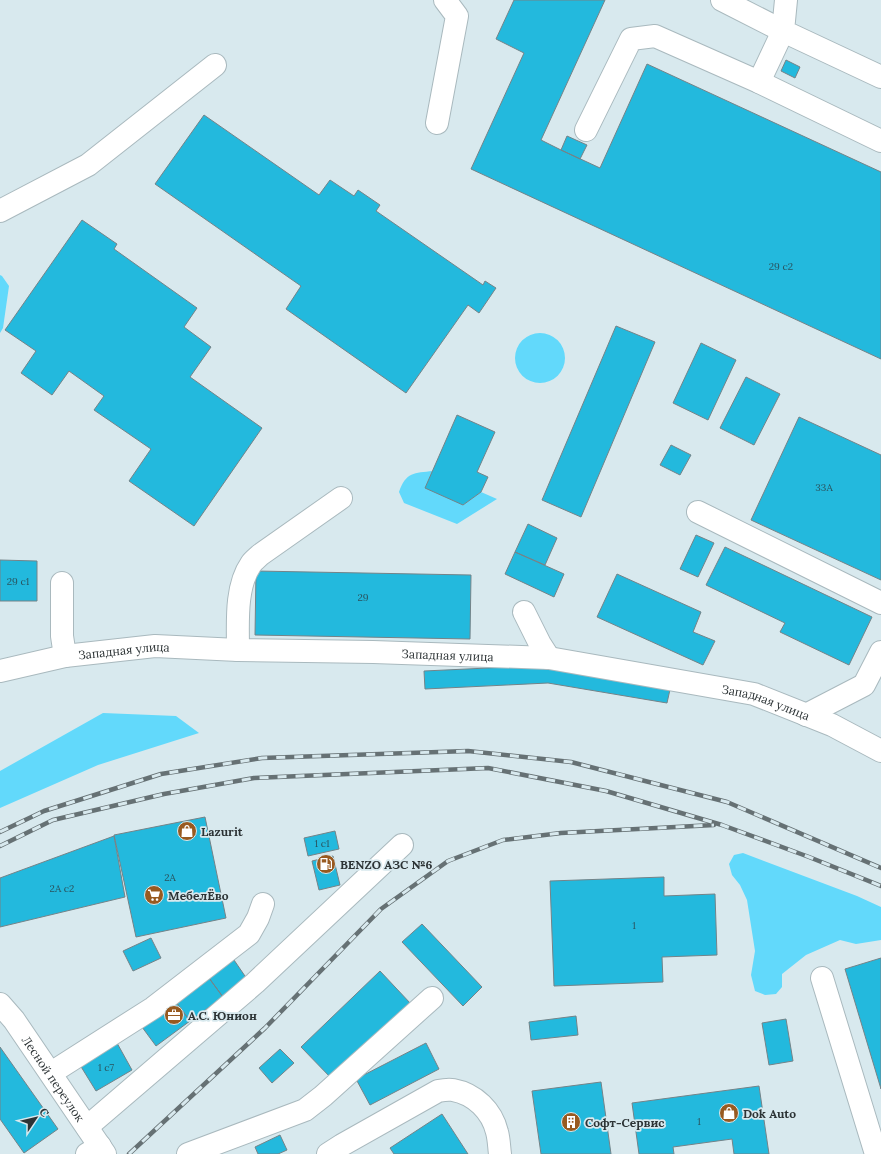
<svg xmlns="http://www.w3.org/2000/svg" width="881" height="1154" font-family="Lora,serif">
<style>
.green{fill:#62d9fb}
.building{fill:#23b9dd;stroke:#748388}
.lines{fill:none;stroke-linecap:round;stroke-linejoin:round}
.minor-casing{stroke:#a9b9be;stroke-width:24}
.major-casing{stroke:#a9b9be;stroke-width:24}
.minor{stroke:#fff;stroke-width:22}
.major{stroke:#fff;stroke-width:22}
.rail-casing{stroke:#667174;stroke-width:4.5}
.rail{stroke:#d8e9ee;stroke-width:3;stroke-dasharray:9;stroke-linecap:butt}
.labels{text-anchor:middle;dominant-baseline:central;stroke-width:3.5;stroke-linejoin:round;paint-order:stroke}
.number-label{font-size:10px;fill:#2a545f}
.street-label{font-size:12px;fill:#2c3335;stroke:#d8e9ee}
.poi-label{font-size:12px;font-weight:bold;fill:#2c3335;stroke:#d8e9ee;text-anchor:start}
</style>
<rect width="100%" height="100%" fill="#d8e9ee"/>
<path class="green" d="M0,275l2,1 7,10 -6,42 -3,5z
M515 358a25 25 0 1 1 50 0a25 25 0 1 1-50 0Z
M433,471l30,34 18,-13 16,7 -40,25 -53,-21 -5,-11c7,-20 15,-19 34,-21z
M103,713l73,3 23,17 -101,32 -98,43v-37z
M743,853l114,43 24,11v33l-25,4 -16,-4 -34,15 -24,19v13l-6,7 -11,1 -10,-4 -4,-16 4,-24 -8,-51 -7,-15 -8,-10 -3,-11 5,-9z"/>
<path class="building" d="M514,0h91l-64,140 20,10 39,18 47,-104 234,108v187l-410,-190 53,-116 -28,-14z
M786,60l14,7 -5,11 -14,-7z
M204,115l115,80 11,-15 24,16 4,-6 22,15 -4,6 107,74 2,-4 11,7 -17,25 -11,-8 -62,88 -120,-84 15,-23 -146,-102z
M567,136l20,9 -7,14 -19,-9z
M82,220l35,24 -3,5 83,59 -13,19 27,20 -21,30 72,51 -68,98 -65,-45 22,-32 -57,-39 10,-14 -35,-25 -17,24 -31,-22 15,-22 -31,-21z
M616,326l39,16 -74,175 -39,-17z
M701,343l35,17 -28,60 -35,-17z
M746,377l34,17 -26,51 -34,-17z
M457,415l38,17 -18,40 11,5 -7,15 -18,13 -38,-17z
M799,417l82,38v125l-130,-60z
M671,445l20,10 -11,20 -20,-10z
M528,524l29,14 -12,27 -30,-13z
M696,535l18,8 -16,34 -18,-8z
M725,547l147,70 -23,48 -69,-33 5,-9 -79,-38z
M515,552l49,22 -10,23 -49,-23z
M0,560l37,1v40h-37z
M256,571l215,4 -1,64 -215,-4z
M617,574l84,38 -8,20 22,9 -12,24 -106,-48z
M552,665l119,20 -4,18 -119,-20 -123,6 -1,-18z
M205,817l21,101 -90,19 -22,-102z
M335,831l4,18 -31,7 -4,-18z
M114,836l11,61 -125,30v-49z
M333,856l7,29 -21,5 -7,-29z
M664,877v19l51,-2 2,61 -55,2 1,25 -109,4 -4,-105z
M422,924l60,63 -19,19 -61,-64z
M151,938l10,20 -28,13 -10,-20z
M881,958v131l-36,-120z
M234,960l13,19 -24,18 -14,-19z
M380,971l31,33 -78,76 -32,-33z
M209,978l14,19 -33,24 -14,-19z
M176,1002l14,19 -34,25 -14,-19z
M576,1016l2,19 -47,5 -2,-18z
M786,1019l7,42 -24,4 -7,-42z
M117,1043l15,27 -36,21 -16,-26z
M426,1043l13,26 -69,36 -14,-26z
M0,1047l58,82 -34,24 -24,-34z
M280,1049l14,14 -22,20 -13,-15z
M601,1082l10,72h-70l-9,-63z
M759,1086l10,68h-35l-2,-15 -59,8 1,7h-35l-7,-51z
M442,1114l26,40h-74l-4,-6z
M280,1135l7,15 -9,4h-20l-3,-7z"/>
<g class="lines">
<defs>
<g id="minor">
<path d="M722,0l61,31 -24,51"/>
<path d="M786,0l-3,31 98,46"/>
<path d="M437,123l20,-107 -12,-16"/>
<path d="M586,130l45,-91 24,-3 104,46 122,59"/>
<path d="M0,211l88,-46 127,-100"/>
<path d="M698,512l183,91"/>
<path d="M62,583v53l3,20"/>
<path d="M524,612l16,32 9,14"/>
<path d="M238,650c0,-26 -3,-63 13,-86 2,-3 6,-6 9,-9l81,-57"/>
<path id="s1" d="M0,671l65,-15 90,-10 83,4 135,2 176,6 205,36 78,31 49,26"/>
<path d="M806,715l58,-30 17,-33"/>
<path d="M822,978l54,176"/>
<path d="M51,1073l102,-65 96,-74 9,-16 5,-14"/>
<path d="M87,1127l168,-144 147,-138"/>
<path d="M87,1154l13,-8"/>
<path d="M188,1154l117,-44 18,-14 109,-98"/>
<path d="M328,1154l14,-9 96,-54c5,-1 10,-2 15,-1 22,4 39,21 44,42 2,7 2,15 3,22"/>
</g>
<g id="major">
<path id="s2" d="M0,1004l14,16 91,134"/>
</g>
</defs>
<use href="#minor" class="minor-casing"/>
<use href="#major" class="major-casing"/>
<use href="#minor" class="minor"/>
<use href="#major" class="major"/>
<defs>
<path id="rail" d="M0,832l44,-21 117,-37 101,-16 206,-7 103,11 156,40 154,66
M0,846l53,-26 111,-26 90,-16 234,-10 118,23 116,34 87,32 72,29
M129,1154l136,-126 116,-119 67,-48 55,-21 58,-7 153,-8"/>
</defs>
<use href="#rail" class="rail-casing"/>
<use href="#rail" class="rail"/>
</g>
<defs>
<symbol id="shop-disc" viewBox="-11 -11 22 22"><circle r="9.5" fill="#985a20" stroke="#d8e9ee"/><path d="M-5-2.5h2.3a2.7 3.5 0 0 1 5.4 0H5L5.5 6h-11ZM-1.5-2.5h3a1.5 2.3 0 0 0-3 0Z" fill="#fff"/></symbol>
<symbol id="fuel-disc" viewBox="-11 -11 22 22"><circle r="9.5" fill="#985a20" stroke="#d8e9ee"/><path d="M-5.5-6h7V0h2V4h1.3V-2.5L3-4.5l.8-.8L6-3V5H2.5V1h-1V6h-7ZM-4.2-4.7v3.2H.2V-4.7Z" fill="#fff"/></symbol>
<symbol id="supermarket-disc" viewBox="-11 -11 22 22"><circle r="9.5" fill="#985a20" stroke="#d8e9ee"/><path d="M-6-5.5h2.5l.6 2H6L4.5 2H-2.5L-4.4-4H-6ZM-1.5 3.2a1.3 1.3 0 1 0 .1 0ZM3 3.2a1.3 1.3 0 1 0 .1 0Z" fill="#fff"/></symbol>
<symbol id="office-disc" viewBox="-11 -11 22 22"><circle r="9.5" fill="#985a20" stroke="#d8e9ee"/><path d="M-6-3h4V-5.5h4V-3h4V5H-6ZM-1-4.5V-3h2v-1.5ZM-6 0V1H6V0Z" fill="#fff"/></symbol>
<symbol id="building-disc" viewBox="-11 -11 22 22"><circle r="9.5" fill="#985a20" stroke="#d8e9ee"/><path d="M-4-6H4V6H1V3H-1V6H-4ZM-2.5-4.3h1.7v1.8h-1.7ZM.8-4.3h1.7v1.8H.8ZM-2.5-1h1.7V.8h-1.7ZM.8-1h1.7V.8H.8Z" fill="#fff"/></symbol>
</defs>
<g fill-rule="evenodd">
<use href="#shop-disc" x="176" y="820" width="22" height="22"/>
<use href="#fuel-disc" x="315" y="853" width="22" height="22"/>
<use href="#supermarket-disc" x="143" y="884" width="22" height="22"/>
<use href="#office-disc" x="163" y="1004" width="22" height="22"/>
<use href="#shop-disc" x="718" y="1102" width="22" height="22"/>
<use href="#building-disc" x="560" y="1111" width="22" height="22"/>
</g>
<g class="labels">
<g class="number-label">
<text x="781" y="266">29 с2</text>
<text x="824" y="487">33А</text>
<text x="18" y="581">29 с1</text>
<text x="363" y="597">29</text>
<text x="322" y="843">1 с1</text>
<text x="170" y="877">2А</text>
<text x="62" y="888">2А с2</text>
<text x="634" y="925">1</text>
<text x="106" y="1067">1 с7</text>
<text x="699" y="1121">1</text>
</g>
<g class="street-label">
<text stroke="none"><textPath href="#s1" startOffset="126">Западная улица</textPath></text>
<text stroke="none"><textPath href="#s1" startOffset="450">Западная улица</textPath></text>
<text stroke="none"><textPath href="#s1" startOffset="773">Западная улица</textPath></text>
<text stroke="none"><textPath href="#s2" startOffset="92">Лесной переулок</textPath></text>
</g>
<g class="poi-label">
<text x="201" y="831">Lazurit</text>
<text x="340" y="864">BENZO АЗС №6</text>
<text x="168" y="895">МебелЁво</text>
<text x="188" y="1015">А.С. Юнион</text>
<text x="743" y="1113">Dok Auto</text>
<text x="585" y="1122">Софт-Сервис</text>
</g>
</g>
<g transform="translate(36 1118) rotate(55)" stroke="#d8e9ee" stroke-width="3" paint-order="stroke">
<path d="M0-3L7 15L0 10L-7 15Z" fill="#2c3335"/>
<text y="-6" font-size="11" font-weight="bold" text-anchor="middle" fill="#2c3335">С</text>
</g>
</svg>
